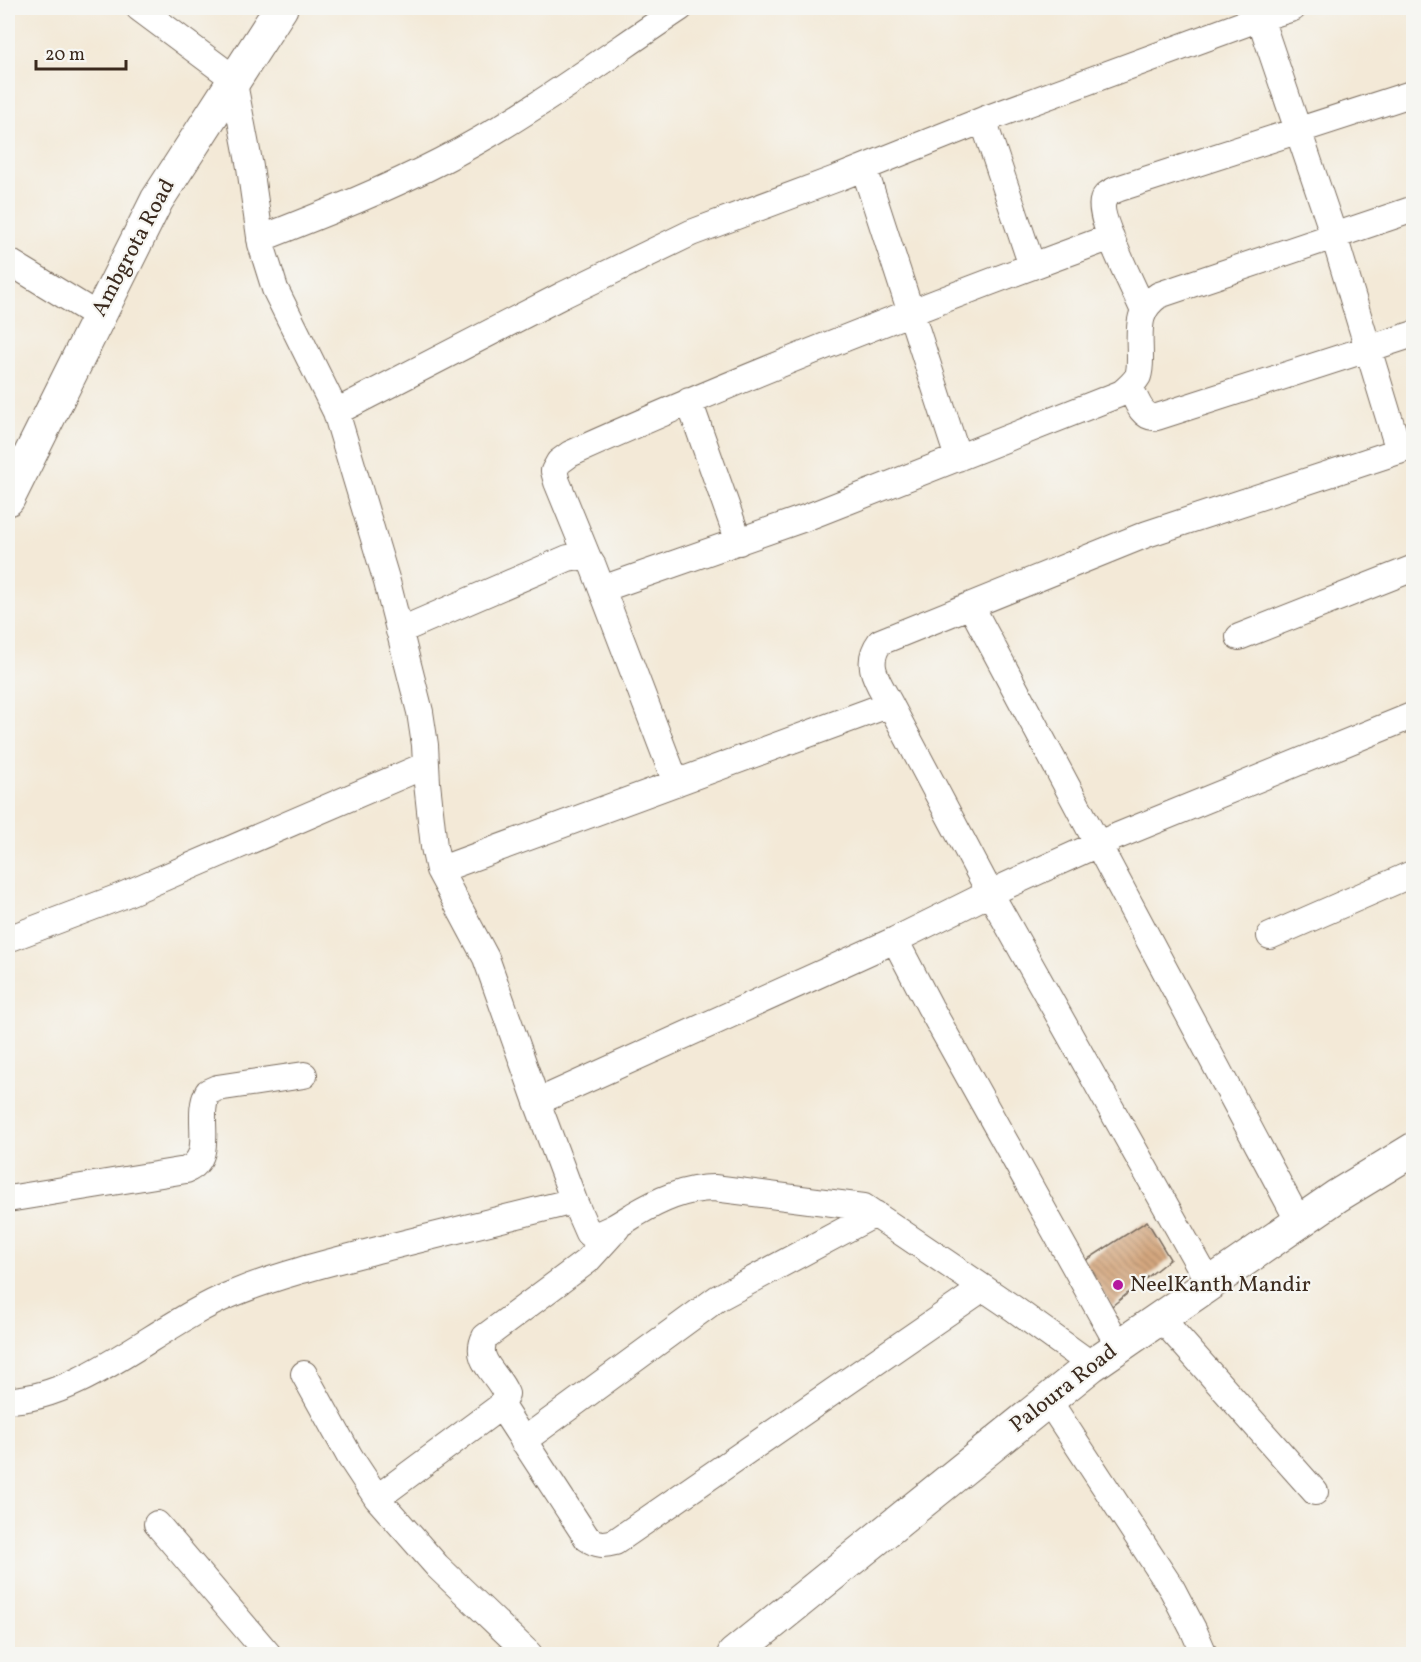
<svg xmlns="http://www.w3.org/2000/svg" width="1421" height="1662" font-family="Vollkorn,serif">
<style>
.building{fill:url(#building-back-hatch)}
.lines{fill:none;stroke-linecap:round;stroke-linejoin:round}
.minor-casing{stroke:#7b6d5f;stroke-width:28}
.secondary-casing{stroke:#7b6d5f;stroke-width:35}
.primary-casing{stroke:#7b6d5f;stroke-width:35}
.minor{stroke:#fff;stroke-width:26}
.secondary{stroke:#fff;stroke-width:33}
.primary{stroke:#fff;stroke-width:33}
.poi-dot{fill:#b5179e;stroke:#f6f6f2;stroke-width:2}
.labels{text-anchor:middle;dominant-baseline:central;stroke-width:4.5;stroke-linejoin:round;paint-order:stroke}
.street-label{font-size:22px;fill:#3b2a1e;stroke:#f6f6f2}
.poi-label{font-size:22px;fill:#3b2a1e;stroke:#f6f6f2;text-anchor:start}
</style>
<defs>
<pattern id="building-back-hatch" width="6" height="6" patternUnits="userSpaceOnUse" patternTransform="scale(1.5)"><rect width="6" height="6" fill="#d4a77f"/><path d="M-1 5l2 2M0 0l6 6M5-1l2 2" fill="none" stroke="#ad8867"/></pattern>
</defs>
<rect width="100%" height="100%" fill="#f6f6f2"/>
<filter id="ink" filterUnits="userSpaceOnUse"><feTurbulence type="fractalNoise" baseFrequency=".0167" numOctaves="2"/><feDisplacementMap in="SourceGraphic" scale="12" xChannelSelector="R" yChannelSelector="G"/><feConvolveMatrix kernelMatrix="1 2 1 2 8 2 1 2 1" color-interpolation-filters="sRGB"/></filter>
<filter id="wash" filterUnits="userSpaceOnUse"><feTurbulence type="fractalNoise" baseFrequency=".008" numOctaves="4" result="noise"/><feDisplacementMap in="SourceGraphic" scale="24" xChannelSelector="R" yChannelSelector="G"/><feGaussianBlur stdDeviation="1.35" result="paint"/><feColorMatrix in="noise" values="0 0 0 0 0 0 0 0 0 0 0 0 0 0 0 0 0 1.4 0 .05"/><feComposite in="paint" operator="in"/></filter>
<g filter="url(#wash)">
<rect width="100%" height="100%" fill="#f3e9d7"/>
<g id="blocks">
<path class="building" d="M1147,1221l23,38 -58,47 -30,-43z"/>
</g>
</g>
<g filter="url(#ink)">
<use href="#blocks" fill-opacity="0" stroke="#7b6d5f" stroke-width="1.5"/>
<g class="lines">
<defs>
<path id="minor" d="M139,8l94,70 17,89 11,77 14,45 61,123 51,170 33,130 5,33 2,38 7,64 5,23 47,88 51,144 37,99 14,32 4,3c16,-4 28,-12 42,-21 25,-15 51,-27 80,-27l150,19 149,101 79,57
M1260,18l74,218 65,215
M983,120l49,146
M864,168l94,290
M260,239c61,-24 123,-48 181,-78 84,-43 161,-101 239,-153
M8,261l90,55
M1143,309c-8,-19 -46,-92 -40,-108 2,-7 8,-9 14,-12l297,-96
M1130,386c6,13 11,33 27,31l257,-83
M689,401l50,141
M336,412l227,-117 128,-62 147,-55 145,-58 277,-102 33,-10
M588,558l-31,-76 -3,-11 5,-9 11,-8c177,-80 358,-150 541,-217
M602,589l203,-71 317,-125c6,-5 12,-10 16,-17 2,-6 2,-12 2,-18 0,-27 -5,-47 19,-63l255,-86
M971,606l328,616
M399,631l169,-73 12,-2 8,2 5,8 83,217
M1239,637l175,-69
M890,704l100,189 219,390
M439,870l451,-166c-11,-21 -27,-39 -10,-62l267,-108 267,-88
M1270,936l144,-63
M8,939l111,-42 307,-132
M895,940l35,67 189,339
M537,1102l358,-162 95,-47 108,-49 316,-129
M8,1199l178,-29c31,-13 8,-53 22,-78l9,-4 87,-13
M1160,1317l155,175
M304,1374l46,83 27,41 60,68 92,88
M8,1400c74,-1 155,-79 224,-106 51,-21 107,-34 161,-48 60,-15 120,-30 181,-45
M1048,1400l124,189 22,42 10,23
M501,1406l86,132c10,7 17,7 28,4l368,-254
M523,1441l195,-143 157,-84
M377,1498l124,-92 5,-12c-8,-21 -33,-33 -21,-57l102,-76 30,-33
M157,1524l111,130"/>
<path id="secondary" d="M734,1654l358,-289 245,-169 77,-47"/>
<path id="primary" d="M8,499l149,-299 124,-192"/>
</defs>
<use href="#minor" class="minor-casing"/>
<use href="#secondary" class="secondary-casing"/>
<use href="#primary" class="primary-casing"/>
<use href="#minor" class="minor"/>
<use href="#secondary" class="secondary"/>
<use href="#primary" class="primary"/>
</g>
</g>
<circle class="poi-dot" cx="1118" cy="1285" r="6"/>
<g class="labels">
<g class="street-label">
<text transform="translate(134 248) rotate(-62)">Ambgrota Road</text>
<text transform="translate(1064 1389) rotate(-38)">Paloura Road</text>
</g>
<g class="poi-label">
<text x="1130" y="1285">NeelKanth Mandir</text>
</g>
</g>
<rect width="1421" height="1662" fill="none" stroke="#f6f6f2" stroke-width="30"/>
<path d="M36 60v9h90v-9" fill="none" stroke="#3b2a1e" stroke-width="3"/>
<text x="45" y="60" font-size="18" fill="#3b2a1e" stroke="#f6f6f2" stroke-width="4.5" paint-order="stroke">20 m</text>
</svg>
